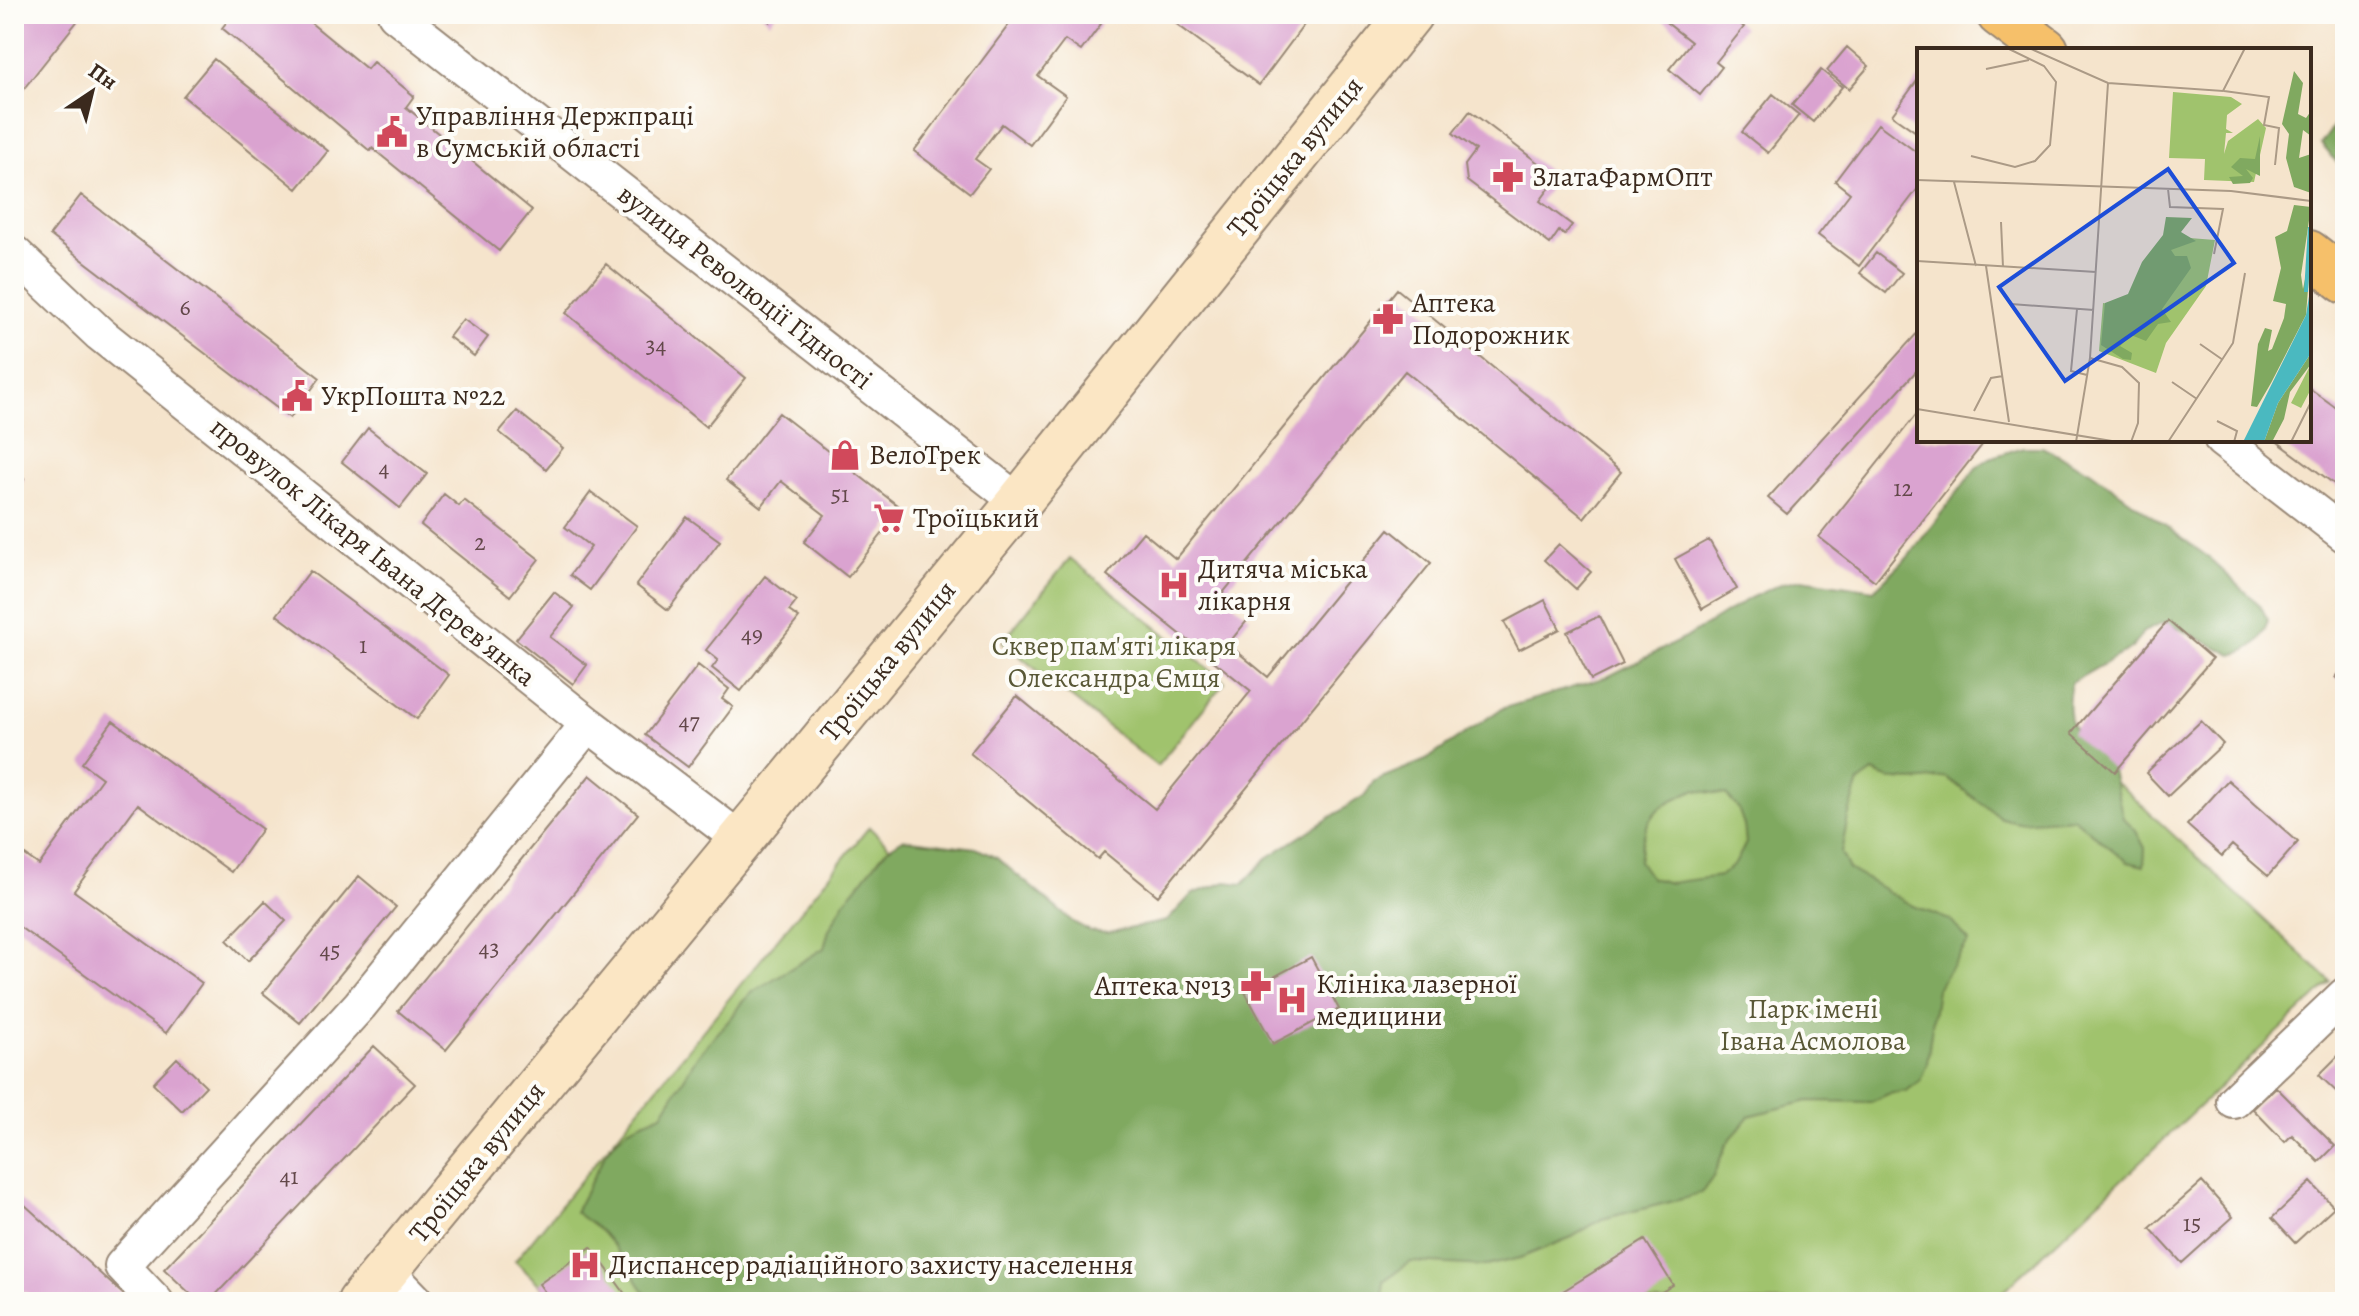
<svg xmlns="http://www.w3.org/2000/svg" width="2359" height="1316" font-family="Alegreya,serif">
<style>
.green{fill:#a0c36d;stroke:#6e7646;stroke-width:2}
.forest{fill:#80a960;stroke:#5e6a3f;stroke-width:2;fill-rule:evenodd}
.building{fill:#daa3d0}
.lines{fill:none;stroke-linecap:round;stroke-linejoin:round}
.street-casing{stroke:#988775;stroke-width:38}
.secondary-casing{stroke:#988775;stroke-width:48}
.primary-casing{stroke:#988775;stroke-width:48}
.street{stroke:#fff;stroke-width:34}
.secondary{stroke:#fbe6c4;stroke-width:44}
.primary{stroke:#f6c06b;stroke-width:44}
.labels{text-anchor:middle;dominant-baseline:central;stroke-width:8;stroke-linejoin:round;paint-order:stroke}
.number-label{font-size:24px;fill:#63484a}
.poi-label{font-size:28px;fill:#3b2a1e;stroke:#fdfcf7;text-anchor:start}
.street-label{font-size:28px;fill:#3b2a1e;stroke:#fdfcf7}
.park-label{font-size:28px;fill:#595836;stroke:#fdfcf7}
.inset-river{fill:none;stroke:#4ab9c0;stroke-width:4}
.inset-road{fill:none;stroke:#ab9a86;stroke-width:2}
.view{fill:#1d4ed8;fill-opacity:0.15;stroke:#1d4ed8;stroke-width:4}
.inset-edge{fill:none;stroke:#3b2a1e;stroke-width:4}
</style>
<rect width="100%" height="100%" fill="#fdfcf7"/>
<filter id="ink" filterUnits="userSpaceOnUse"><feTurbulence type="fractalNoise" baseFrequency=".0125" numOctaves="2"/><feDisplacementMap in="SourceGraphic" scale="16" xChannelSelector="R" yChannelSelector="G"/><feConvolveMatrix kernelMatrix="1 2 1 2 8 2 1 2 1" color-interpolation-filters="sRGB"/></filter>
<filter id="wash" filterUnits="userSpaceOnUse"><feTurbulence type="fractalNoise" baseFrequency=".006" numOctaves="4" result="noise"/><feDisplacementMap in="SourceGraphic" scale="32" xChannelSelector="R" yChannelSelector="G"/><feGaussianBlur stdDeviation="1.8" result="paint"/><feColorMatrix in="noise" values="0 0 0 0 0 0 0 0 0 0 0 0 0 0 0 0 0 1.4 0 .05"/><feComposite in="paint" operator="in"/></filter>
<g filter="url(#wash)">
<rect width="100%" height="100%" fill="#f5e4cc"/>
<path class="green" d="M1070,558l155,124 -68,84 -155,-124z
M1996,706l127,82 208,194 -339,320h-1440l-13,-18 -24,-23 354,-434 200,192 574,-235z"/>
<path class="forest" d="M2340,118l5,4v50l-24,-28z
M2023,447h19l48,24 118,86 52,48 8,15c-6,21 -14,29 -35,35l-68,-33 -22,10 -10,15 -62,36c-9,44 4,51 38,74l14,61 13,13 9,17 -1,18 -16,-4 -55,-44 -55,4 -17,-4 -55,-41c-26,4 -48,8 -73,-5l-14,10 -11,35 -7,36 8,16 64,37 37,14 19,21 -32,47 -10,75 -7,18 -14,10 -18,3 -17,8 -63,-1 -59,15 -23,29 -13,32 -11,15 -16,6 -84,21 -30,18 -52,21 -34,8 -75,-4 -28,19 1,21h-733l-37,-56 -12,-14 -27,-20 31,-59 10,-13 13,-12 33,-14 36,-59 34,-38 9,-14 13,-12 70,-43 5,-18 16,-29 42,-52 16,-10 73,9 21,10 76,64 17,9 17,2 60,-12 25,-27 34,-12 17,2 24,-26 98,-63 9,-14 52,-21 75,-51 106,-32 80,-40 63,-39 33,-15 19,-4 72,11 33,-32 69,-90 14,-10zM1694,790l32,5 12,13 6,17 2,18 -11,21 -15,12 -50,7 -19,-5 -12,-17c7,-46 12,-52 55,-71z"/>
<g id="blocks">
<path class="building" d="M14,14h69l-69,87z
M233,14h67l67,55 6,-7 41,34 -8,11 126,103 -33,41 -127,-103 -2,3 -148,-123z
M761,14h15l-6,8z
M1017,14h71l13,10 -20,27 -16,-11 -27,36 28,20 -36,49 -28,-21 -27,35 14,10 -19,24 -56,-42z
M1163,14h149l-53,71z
M1666,14h62l16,13 -28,35 6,5 -22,28 -31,-26 22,-27 -29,-23z
M1847,47l22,19 -20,23 -22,-18z
M214,59l114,92 -31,38 -114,-93z
M1821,70l21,17 -29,35 -21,-17z
M1919,78v56l-27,-19z
M1773,94l26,21 -31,38 -26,-21z
M1470,111l80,61 1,14 -11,15 32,24 -8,10 -5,-4 -9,13 -83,-63 -2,-16 11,-15 -23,-17z
M1878,124l41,30v33l-60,79 -41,-31 32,-42 -15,-12z
M81,195l239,183 -30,40 -240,-183z
M1876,253l26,20 -16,20 -26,-20z
M606,264l140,114 -40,49 -140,-114z
M1397,289l224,183 -37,46 -179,-147 -183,223 28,23 -22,27 40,33 121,-148 42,34 -273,333 -54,-44 -6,7 -128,-106 47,-57 138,113 96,-118 -144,-116 36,-43 33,27z
M463,319l25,18 -14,19 -25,-19z
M1919,331v37l-132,146 -19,-16z
M2309,388l36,26v78l-70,-52h34z
M517,411l46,37 -17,21 -47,-37z
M1919,411v29h67l-111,141 -56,-44z
M779,413l123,96 -54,68 -44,-35 21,-27 -44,-34 -20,26 -35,-27z
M368,428l59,46 -27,34 -58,-46z
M14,475l10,4 -10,23z
M591,492l46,34 -47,64 -20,-15 21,-28 -26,-20z
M444,494l15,12 5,-6 75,59 -29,37 -89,-71z
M687,517l33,24 -52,69 -32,-25z
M1709,540l28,49 -35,20 -27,-50z
M1559,544l32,28 -15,17 -32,-29z
M310,571l139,104 -32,44 -140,-104z
M765,576l32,25 -8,10 10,7 -58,73 -29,-23 6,-8 -12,-10z
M554,592l20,15 -24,30 37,28 -14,19 -57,-45z
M1545,600l15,29 -41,21 -15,-28z
M1599,616l24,48 -32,16 -24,-48z
M2168,621l44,38 -97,113 -44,-39z
M698,665l31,24 -7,10 11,8 -45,60 -43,-32z
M2345,666v19l-9,-8z
M113,721l149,108 -31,43 -93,-68 -64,87 128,92 -36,50 -152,-110v-76l25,18 63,-87 -20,-15z
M2201,721l22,23 -55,52 -22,-23z
M590,775l48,39 -192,236 -48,-39z
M2228,780l70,62 -30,34 -36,-31 -10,11 -35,-31z
M359,876l37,31 -96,116 -37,-30z
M265,901l21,20 -38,40 -21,-21z
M1311,957l28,52 -66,35 -28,-52z
M374,1046l41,38 -206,218h-10l-35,-33z
M2342,1052l3,3v45l-26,-25z
M177,1058l29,28 -24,25 -29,-28z
M2276,1087l59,59 -16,16 -27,-27 -7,7 -32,-33z
M2202,1182l31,35 -51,46 -32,-35z
M2311,1182l23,25 -39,36 -23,-25z
M14,1195l112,102 -5,5h-84l-13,-11 -10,11z
M1645,1240l28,45 -27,17h-87l-4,-6z
M591,1247l40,55h-79l-13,-18z"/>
</g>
</g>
<g filter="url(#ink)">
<use href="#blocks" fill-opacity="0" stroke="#988775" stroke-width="2"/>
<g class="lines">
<defs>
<path id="street" d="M395,14l624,488
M14,253l86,81 488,390 153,116
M2222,440l123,95
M2234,1101l111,-106
M387,1271l30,31
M156,1302l-34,-36 238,-261 228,-281"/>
<path id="secondary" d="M360,1302l659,-800 391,-488"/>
<path id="primary" d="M1999,14l47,36
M2309,253l36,28"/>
</defs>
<use href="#street" class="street-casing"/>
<use href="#secondary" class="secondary-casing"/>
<use href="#primary" class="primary-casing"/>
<use href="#street" class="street"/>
<use href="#secondary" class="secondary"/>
<use href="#primary" class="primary"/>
</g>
</g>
<defs>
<symbol id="civic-bare" viewBox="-9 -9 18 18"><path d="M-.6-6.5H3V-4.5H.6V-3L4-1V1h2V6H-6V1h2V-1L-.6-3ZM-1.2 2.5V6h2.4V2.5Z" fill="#d1495b" stroke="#fdfcf7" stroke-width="2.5" paint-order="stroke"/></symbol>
<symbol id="pharmacy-bare" viewBox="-9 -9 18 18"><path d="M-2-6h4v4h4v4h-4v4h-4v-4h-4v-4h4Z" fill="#d1495b" stroke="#fdfcf7" stroke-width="2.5" paint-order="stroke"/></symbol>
<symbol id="shop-bare" viewBox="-9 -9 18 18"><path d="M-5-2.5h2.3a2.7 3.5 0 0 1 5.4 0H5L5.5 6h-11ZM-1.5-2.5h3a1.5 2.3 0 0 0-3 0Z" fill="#d1495b" stroke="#fdfcf7" stroke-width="2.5" paint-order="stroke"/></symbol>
<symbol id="supermarket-bare" viewBox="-9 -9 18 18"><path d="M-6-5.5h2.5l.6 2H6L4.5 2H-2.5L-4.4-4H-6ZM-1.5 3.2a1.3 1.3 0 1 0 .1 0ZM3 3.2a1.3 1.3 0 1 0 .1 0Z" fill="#d1495b" stroke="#fdfcf7" stroke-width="2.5" paint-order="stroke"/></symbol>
<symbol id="hospital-bare" viewBox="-9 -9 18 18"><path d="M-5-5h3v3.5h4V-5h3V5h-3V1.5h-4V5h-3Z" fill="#d1495b" stroke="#fdfcf7" stroke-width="2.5" paint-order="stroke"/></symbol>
</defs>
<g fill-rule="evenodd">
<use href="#civic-bare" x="370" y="110" width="44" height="44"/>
<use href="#pharmacy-bare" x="1486" y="155" width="44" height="44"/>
<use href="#pharmacy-bare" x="1366" y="297" width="44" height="44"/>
<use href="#civic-bare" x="275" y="374" width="44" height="44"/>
<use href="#shop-bare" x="823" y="433" width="44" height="44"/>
<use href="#supermarket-bare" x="867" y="496" width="44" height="44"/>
<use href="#hospital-bare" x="1152" y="563" width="44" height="44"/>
<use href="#pharmacy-bare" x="1234" y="964" width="44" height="44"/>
<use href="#hospital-bare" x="1270" y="978" width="44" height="44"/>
<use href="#hospital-bare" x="563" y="1243" width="44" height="44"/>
</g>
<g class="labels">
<g class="number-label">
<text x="185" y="307">6</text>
<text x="656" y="345">34</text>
<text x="384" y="468">4</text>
<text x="1903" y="488">12</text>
<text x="840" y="494">51</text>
<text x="480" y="542">2</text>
<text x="752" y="634">49</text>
<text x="363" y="645">1</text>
<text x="689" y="721">47</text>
<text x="489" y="948">43</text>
<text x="330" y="950">45</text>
<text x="289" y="1176">41</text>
<text x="2192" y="1223">15</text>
</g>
<g class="poi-label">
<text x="416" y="116">Управління Держпраці<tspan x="416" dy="32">в Сумській області</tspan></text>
<text x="1532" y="177">ЗлатаФармОпт</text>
<text x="1412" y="303">Аптека<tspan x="1412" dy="32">Подорожник</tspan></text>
<text x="321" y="396">УкрПошта №22</text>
<text x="869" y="455">ВелоТрек</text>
<text x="913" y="518">Троїцький</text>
<text x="1198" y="569">Дитяча міська<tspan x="1198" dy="32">лікарня</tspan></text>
<text x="1316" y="984">Клініка лазерної<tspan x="1316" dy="32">медицини</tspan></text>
<text x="1232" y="986" text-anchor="end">Аптека №13</text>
<text x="609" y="1265">Диспансер радіаційного захисту населення</text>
</g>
<g class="street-label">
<text transform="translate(1295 157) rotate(-51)">Троїцька вулиця</text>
<text transform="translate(745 287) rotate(38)">вулиця Революції Гідності</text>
<text transform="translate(373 552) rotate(39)">провулок Лікаря Івана Деревʼянка</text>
<text transform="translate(888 661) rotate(-51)">Троїцька вулиця</text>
<text transform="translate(477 1162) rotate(-51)">Троїцька вулиця</text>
</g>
<g class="park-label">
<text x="1114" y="646">Сквер пам'яті лікаря<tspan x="1114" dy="32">Олександра Ємця</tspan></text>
<text x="1813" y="1009">Парк імені<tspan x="1813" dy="32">Івана Асмолова</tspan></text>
</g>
</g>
<g transform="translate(1917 48)">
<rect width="394" height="394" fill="#f5e4cc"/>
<path d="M256,44l58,5 11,7 -15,11 -1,14 7,4h-7l-2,21 4,-13 30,-22 8,9 -12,54 -50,-2 1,-21 -36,-1zM260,189l38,3 -9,46 -40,57 -10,30 -57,-22 4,-48 24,3zM393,318l1,23 -10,19 -10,-5z" fill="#a0c36d"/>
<path d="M377,23l9,12 -5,31 8,4 5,-7v25l-8,-6 -4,28 12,-4v39l-17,-6 -8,-29 3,-24 -7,-10zM343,88v40l-14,-7 7,9 -3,5 -17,1 -4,-7 14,-1 -12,-9 9,-9 15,1zM377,157l17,2 -10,68 2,14 8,-39 -5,65 -35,68 -14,24 -6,-1 7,-62 7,-16 7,2 -4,21 4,-2 12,-31 2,-14 -13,-3 8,-33 -6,-31 12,-6zM249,169l26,1 -11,14 15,9 -25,9 4,6h12l4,12 -29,41 9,13 -13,2 -12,17 -15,-6 -11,11 12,7 -1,7 -8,-1 -22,-14 4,-42 23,-9 14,-32 21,-27zM394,305v11l-21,28 -6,27 -12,23h-8l14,-39z" fill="#80a960"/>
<path d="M394,236v69l-33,50 -14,39h-21l63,-127z" fill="#4ab9c0"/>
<path class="inset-river" d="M389,244l4,-65"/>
<path class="inset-road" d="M112,0l79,35 115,8 22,-43M69,21l43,-9M307,43l45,6 -5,28 15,3 -4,37M54,108l44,11 20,-6 15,-16 6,-63 -12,-16 -37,-18M0,132l314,11 80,10M37,134l22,84M251,141l2,18 53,2 -9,45M84,174l2,45M0,213l179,11M69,218l23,156M94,256l83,6M160,261l-6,62 16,4M283,296l23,16M173,310l32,9 17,16 -1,40 -7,19M255,334l25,17M0,361l201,33M57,363l17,-33 12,-2M300,373l20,10 -3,11M159,394l14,-84 18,-275M251,394l65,-99 12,-70M374,394l20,-40"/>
<path class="view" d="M251,121l66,94 -169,118 -66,-94z"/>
<rect width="394" height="394" class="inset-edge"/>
</g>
<rect width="2359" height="1316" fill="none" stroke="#fdfcf7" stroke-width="48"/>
<g transform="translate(92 92) rotate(35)" stroke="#fdfcf7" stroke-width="6" paint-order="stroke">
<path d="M0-6L14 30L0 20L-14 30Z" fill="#3b2a1e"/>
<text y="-12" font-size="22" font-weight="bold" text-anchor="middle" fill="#3b2a1e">Пн</text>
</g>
</svg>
